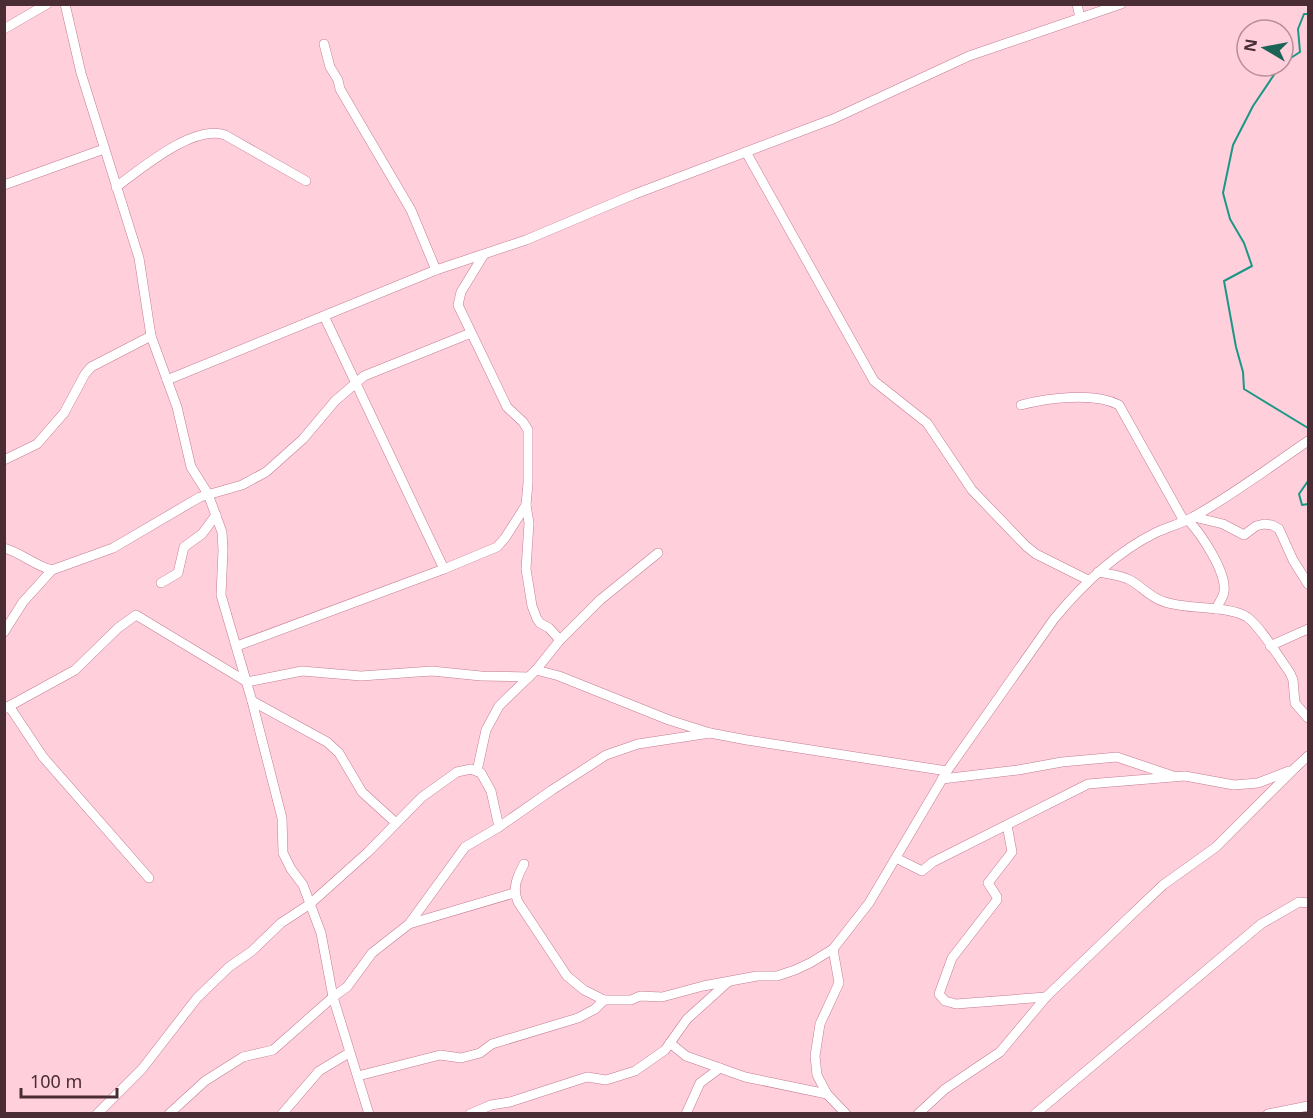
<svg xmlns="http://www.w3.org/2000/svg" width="1313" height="1118" font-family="'Noto Sans',sans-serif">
<rect width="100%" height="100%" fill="#ffcfdc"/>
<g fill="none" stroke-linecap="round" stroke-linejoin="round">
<g stroke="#1c9785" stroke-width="2">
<path d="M 1283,63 L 1300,52 L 1298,29 L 1304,14 L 1308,14"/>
<path d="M 1280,66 L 1253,106 L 1233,145 L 1223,193 L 1230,219 L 1244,243 L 1252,266 L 1224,281 L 1236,347 L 1243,372 L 1244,389 L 1308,428"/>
<path d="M 1308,481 L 1299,494 L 1302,505 L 1308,504"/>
</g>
<defs>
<g id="minor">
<path d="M 65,4 L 81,73 L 139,258 L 151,336 L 177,407 L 191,467 L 208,494 L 222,532 L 223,550 L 221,595 L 252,701 L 282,818 L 283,853 L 291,869 L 303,885 L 321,933 L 333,997 L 369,1114"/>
<path d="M 1077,4 L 1080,18"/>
<path d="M 4,29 L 47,4"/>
<path d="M 324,44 L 330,67 L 338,80 L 340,89 L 354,113 L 411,210 L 436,270"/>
<path d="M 746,152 L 874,381 L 927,423 L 972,490 L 1026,546 L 1036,554 L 1088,580"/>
<path d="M 4,185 L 104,149"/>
<path d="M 116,187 C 141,169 193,124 225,135 L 306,181"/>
<path d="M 483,256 L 461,292 L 458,305 L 507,407 L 523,422 L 528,430 L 528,483 L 526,505 L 529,523 L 526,569 L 532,606 L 537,619 L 540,623 L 549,628 L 560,640"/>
<path d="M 324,316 L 444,569"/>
<path d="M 167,380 L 436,270 L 526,240 L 635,194 L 833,119 L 969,56 L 1121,4"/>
<path d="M 1021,405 C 1047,398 1094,392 1119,405 L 1184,521"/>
<path d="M 4,460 L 37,444 L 64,413 L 85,374 L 91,367 L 151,336"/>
<path d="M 1194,517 L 1223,524 L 1244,535 L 1256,526 L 1264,524 L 1272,525 L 1279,529 L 1293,560 L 1308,584"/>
<path d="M 1188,520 C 1201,534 1227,572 1224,592 C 1223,598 1218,604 1216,609"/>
<path d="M 4,548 C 22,553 35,566 52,570"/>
<path d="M 1098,572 C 1108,574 1121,575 1130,580 C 1143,587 1150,598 1165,602 C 1188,610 1228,605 1247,617 C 1260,626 1280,659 1290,673 L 1293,680 L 1295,703 L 1308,718"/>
<path d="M 161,583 L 178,573 L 184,547 L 202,534 L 216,515"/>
<path d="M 4,632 L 23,602 L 52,570 L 113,548 L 200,497 L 242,485 L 266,472 L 303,439 L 335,401 L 364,376 L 471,333"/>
<path d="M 237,646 L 444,569 L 497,547 L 505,538 L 526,505"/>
<path d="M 1270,646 L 1308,629"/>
<path d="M 536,670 L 559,676 L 669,720 L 710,733 L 747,740 L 947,771"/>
<path d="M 252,701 L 327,742 L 339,753 L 362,792 L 396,823"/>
<path d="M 9,706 L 43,757 L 149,878"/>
<path d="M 4,709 L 75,670 L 118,628 L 136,615 L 247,682 L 302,671 L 361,676 L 432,671 L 481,676 L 529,677"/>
<path d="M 477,771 L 486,730 L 499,706 L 536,670 L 560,640 L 600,600 L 658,553"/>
<path d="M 942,779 L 1018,770 L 1062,762 L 1117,757 L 1173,776"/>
<path d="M 1007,825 L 1012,852 L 988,883 L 997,897 L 997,900 L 952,958 L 939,994 L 945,1001 L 956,1004 L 1046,997"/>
<path d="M 896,858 L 922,871 L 933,862 L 1088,784 L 1185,776 L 1234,785 L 1258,783 L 1289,771"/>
<path d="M 524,864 C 517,877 512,888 518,902 L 567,976 L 584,990 L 604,1000 L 631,1000 L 640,996 L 662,997 L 703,986 L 757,976 L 777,976 L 795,970 L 810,963 L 833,949 L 869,903 L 947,771 L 1054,619 C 1082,585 1115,553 1155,533 C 1167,527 1181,524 1193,517 C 1233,495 1271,466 1308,441"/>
<path d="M 409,924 L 514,893"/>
<path d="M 833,949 L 839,983 L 820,1024 L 815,1056 L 817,1075 L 827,1094 L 846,1114"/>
<path d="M 670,1043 L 686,1056 L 745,1077 L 827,1094"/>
<path d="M 358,1076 L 440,1055 L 461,1058 L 480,1053 L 492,1044 L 578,1018 L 595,1009 L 604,1000"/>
<path d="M 97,1114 L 142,1069 L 197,998 L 229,967 L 252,951 L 281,923 L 310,904 L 368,852 L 422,797 L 457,772 L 471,769 L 481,773 L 491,791 L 499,827"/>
<path d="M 169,1114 L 205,1081 L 243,1057 L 273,1050 L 333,997 L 347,987 L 372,953 L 409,924 L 465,847 L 499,827 L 552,790 L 606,755 L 638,744 L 710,733"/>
<path d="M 282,1114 L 319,1071 L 349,1053"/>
<path d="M 470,1114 L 491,1105 L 510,1102 L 587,1077 L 606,1080 L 635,1071 L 665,1050 L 687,1019 L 728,982"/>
<path d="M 686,1114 L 700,1083 L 720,1068"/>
<path d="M 918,1114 L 945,1089 L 1000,1052 L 1046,997 L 1124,922 L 1163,885 L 1216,847 L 1294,769 L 1308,756"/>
<path d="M 1035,1114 L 1261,924 L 1299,902 L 1308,903"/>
<path d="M 1268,1114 L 1308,1106"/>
</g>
</defs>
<use href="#minor" stroke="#c47c92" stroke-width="10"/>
<use href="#minor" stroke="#fff" stroke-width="9"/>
</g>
<rect width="1313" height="1118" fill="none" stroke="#4a2c35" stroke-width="12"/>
<g transform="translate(1265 48) rotate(280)"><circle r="28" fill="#ffcfdc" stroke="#b78e99" stroke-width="1.5"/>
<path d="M0-4.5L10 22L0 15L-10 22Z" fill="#1b6357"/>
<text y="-9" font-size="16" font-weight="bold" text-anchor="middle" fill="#4a2c35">N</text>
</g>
<path d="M21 1088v9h96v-9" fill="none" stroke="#4a2c35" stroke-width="3"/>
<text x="30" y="1088" font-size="18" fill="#4a2c35" stroke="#ffcfdc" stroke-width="4.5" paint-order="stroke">100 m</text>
</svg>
